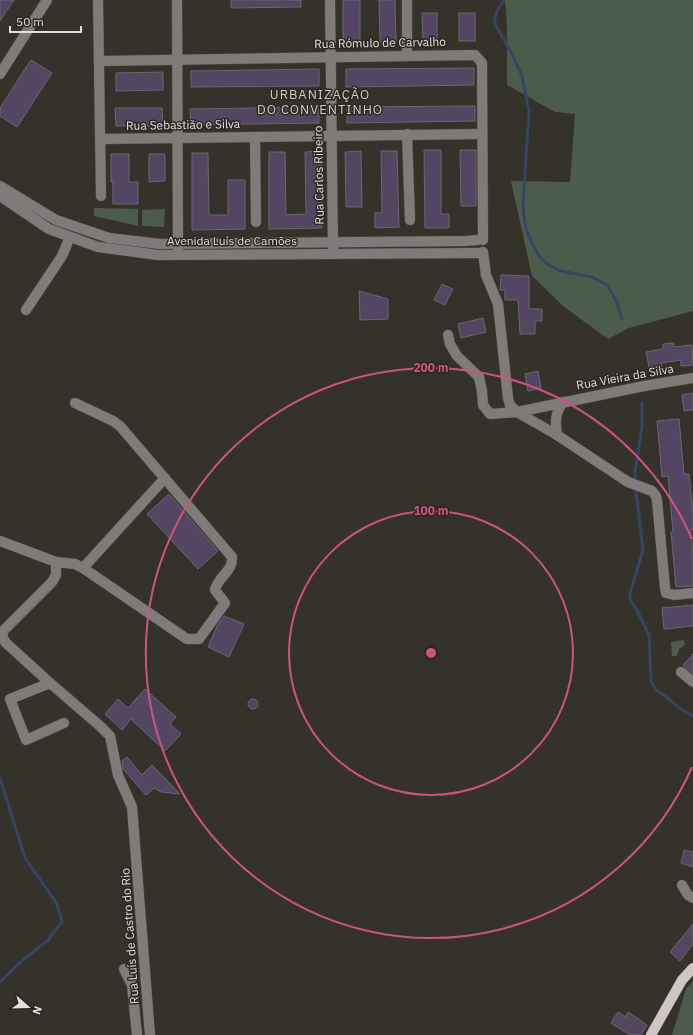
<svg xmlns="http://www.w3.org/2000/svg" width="693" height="1035" font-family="'IBM Plex Sans',sans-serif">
<rect width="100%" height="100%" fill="#35312b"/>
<g fill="#4c5c4a">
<path d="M 505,0 L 693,0 L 693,311 L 629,328 L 608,339 L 563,306 L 532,276 L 511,181 L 570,182 L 575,114 L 555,112 L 507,85 L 507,27 Z"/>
<path d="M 94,208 L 138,209 L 138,226 L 94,216 Z"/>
<path d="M 165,209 L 164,227 L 142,226 L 142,210 Z"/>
<path d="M 684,640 L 685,645 L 679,649 L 677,656 L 672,656 L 671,642 Z"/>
<path d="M 693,981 L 693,1035 L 672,1035 L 686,989 Z"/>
</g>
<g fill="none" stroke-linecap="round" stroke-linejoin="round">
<g stroke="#364562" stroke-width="3">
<path d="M 504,0 L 497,11 L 494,22 L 512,54 L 522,76 L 529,111 L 523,204 L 525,225 L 532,244 L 539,256 L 547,264 L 560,271 L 592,277 L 607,285 L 617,302 L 622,319"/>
<path d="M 642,403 L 642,426 L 635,472 L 636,494 L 638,507 L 643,550 L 630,593 L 630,600 L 637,610 L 649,635 L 651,681 L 656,690 L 668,698 L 679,708 L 693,716"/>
<path d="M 0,778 L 25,858 L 57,904 L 62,922 L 48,940 L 16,966 L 0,982"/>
</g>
</g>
<g fill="#544563" stroke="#6b686f">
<path d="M 0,0 L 14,0 L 0,21 Z"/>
<path d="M 231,0 L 301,0 L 301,7 L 231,8 Z"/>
<rect x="343" y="0" width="17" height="42"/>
<path d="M 379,0 L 395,0 L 396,42 L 380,42 Z"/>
<path d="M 422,13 L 437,13 L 437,41 L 423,41 Z"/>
<rect x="459" y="13" width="16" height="28"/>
<path d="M 31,60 L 52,73 L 17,127 L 0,116 L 0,108 Z"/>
<path d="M 474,68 L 474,85 L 346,87 L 346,69 Z"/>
<path d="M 319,69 L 319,86 L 191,87 L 191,71 Z"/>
<path d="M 163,72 L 163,90 L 116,91 L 116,73 Z"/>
<path d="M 475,106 L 475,121 L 347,123 L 347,107 Z"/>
<path d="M 319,107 L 319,123 L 191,125 L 190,109 Z"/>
<path d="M 115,108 L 162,108 L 163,126 L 116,126 Z"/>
<path d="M 424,150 L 441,150 L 441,214 L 449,214 L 449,228 L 425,228 Z"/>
<path d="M 460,150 L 476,150 L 476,206 L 461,206 Z"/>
<path d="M 322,151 L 322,228 L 269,229 L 269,152 L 285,152 L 286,215 L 306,214 L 305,152 Z"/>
<path d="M 361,151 L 362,207 L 346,207 L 345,152 Z"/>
<path d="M 381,151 L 397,151 L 399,227 L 375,228 L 375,213 L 382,213 Z"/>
<path d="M 192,153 L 208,153 L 209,215 L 228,215 L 228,180 L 245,180 L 245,229 L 192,230 Z"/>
<path d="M 111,154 L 129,154 L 129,182 L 138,182 L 138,204 L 113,204 L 113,182 L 111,182 Z"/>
<path d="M 149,154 L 165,154 L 165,181 L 149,182 Z"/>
<path d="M 501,275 L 529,276 L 529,309 L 542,309 L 542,321 L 535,321 L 535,334 L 520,334 L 518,300 L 505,300 L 505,290 L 500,290 Z"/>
<path d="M 442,284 L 453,289 L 445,305 L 434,300 Z"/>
<path d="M 359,291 L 388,299 L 388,319 L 360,320 Z"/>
<path d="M 483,318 L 486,332 L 461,338 L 458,324 Z"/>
<path d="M 674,343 L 674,347 L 692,345 L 693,365 L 681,366 L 681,360 L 661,363 L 662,370 L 650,372 L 646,352 L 663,349 L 663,344 Z"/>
<path d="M 538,371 L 541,388 L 528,391 L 525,374 Z"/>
<path d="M 693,393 L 693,410 L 684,411 L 682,395 Z"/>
<path d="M 679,419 L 684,474 L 689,474 L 693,512 L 693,529 L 691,530 L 693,555 L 693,586 L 676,587 L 671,532 L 673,532 L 668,476 L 662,477 L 657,421 Z"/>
<path d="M 169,494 L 218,551 L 198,569 L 147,514 Z"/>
<path d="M 693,605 L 693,626 L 664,629 L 662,608 Z"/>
<path d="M 224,616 L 244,624 L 229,657 L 208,647 L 218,624 Z"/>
<path d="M 693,654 L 693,674 L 683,665 Z"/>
<path d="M 145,689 L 176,717 L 170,724 L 181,734 L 165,751 L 131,719 L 122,730 L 105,714 L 118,699 L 128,708 Z"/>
<circle cx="253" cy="704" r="5"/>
<path d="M 127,757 L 142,775 L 152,765 L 180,794 L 161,792 L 154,788 L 146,795 L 123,769 L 122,761 Z"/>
<path d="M 684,850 L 693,852 L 693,867 L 681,863 Z"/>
<path d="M 693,924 L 693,944 L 680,961 L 670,952 Z"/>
<path d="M 618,1012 L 625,1017 L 628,1012 L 647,1025 L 641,1035 L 630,1035 L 611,1023 Z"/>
</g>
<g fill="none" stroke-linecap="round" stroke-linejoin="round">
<defs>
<g id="minor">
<path d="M 98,0 L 101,196"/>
<path d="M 177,0 L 178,249"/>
<path d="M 330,0 L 333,248"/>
<path d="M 407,0 L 407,56"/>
<path d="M 99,61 L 475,55 L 482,63 L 483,240"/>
<path d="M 0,74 L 47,0"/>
<path d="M 407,134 L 410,220"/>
<path d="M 255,137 L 256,222"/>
<path d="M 100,139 L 482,134"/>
<path d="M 0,186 L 56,220 L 109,238 L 160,244 L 465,241 L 478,240"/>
<path d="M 0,196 L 49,229 L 98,247 L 158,255 L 478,253"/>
<path d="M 483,252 L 486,275 L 498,304 L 508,398 L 510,405 L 517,412 L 557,435 L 628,482 L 652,491 L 656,496 L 657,500 L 665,588 L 666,593 L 674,595 L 693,593"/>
<path d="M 26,310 L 62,256 L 70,237"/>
<path d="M 448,335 L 450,344 L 457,356 L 479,377 L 482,391 L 483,405 L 490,414 L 517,412 L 644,386 L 693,378"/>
<path d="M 557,435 C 555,422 555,413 563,402"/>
<path d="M 0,541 L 56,562 L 56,575 L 52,582 L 4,630 L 2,635 L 5,642 L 50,683"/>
<path d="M 56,562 L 75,564 L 83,568 L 187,639 L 199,639 L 225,603 L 215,590 C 218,576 233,572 232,557 L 120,426 L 113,421 L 75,403"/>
<path d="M 83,568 L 165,478"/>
<path d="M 681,672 L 693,682"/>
<path d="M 64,723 L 26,740 L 10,699 L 50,683 L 100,726 L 110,736 L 118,775 L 132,807 L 150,1035"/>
<path d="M 682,885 L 688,895 L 693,898"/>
<path d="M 124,969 L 132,985 L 137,1035"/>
</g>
<path id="major" d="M 651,1035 L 682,980 L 693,968"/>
</defs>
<use href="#minor" stroke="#514d47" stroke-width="11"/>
<use href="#major" stroke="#514d47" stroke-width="11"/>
<use href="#minor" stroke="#807b7b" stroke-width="10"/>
<use href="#major" stroke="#cec5c4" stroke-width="10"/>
</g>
<g fill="none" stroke="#cc5482" stroke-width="2">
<circle cx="431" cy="653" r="142"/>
<path d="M692 767A285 285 0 1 1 692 539"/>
</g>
<g text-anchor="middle" stroke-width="3" stroke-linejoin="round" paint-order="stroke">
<g font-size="12" fill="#e3e0dd" stroke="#2b2721">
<text transform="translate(380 43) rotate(-1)" y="4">Rua Rómulo de Carvalho</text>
<text transform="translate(183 125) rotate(-1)" y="4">Rua Sebastião e Silva</text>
<text transform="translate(319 175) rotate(-91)" y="4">Rua Carlos Ribeiro</text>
<text x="232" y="245">Avenida Luís de Camões</text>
<text transform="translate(625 377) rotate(-10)" y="4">Rua Vieira da Silva</text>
<text transform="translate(130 936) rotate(-94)" y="4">Rua Luís de Castro do Rio</text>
</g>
<g font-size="13" letter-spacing="1" fill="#d2cdc5" stroke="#2b2721">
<text x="320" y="99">URBANIZAÇÃO<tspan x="320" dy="15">DO CONVENTINHO</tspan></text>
</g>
</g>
<circle cx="431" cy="653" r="6" fill="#cc5482" stroke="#2b2721" stroke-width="2"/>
<g font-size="12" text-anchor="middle" font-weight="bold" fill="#cc5482" stroke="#2b2721" stroke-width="3" stroke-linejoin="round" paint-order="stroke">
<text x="431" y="372">200 m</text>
<text x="431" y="515">100 m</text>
</g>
<g transform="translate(28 1007) rotate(110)" stroke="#2b2721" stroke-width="3" paint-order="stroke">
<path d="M0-3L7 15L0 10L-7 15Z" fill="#e3e0dd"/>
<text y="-6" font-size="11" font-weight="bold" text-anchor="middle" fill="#e3e0dd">N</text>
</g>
<path d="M10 26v6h71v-6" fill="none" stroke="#e3e0dd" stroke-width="2"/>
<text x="16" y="26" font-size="12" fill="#e3e0dd" stroke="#2b2721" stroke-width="3" paint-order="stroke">50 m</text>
</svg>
